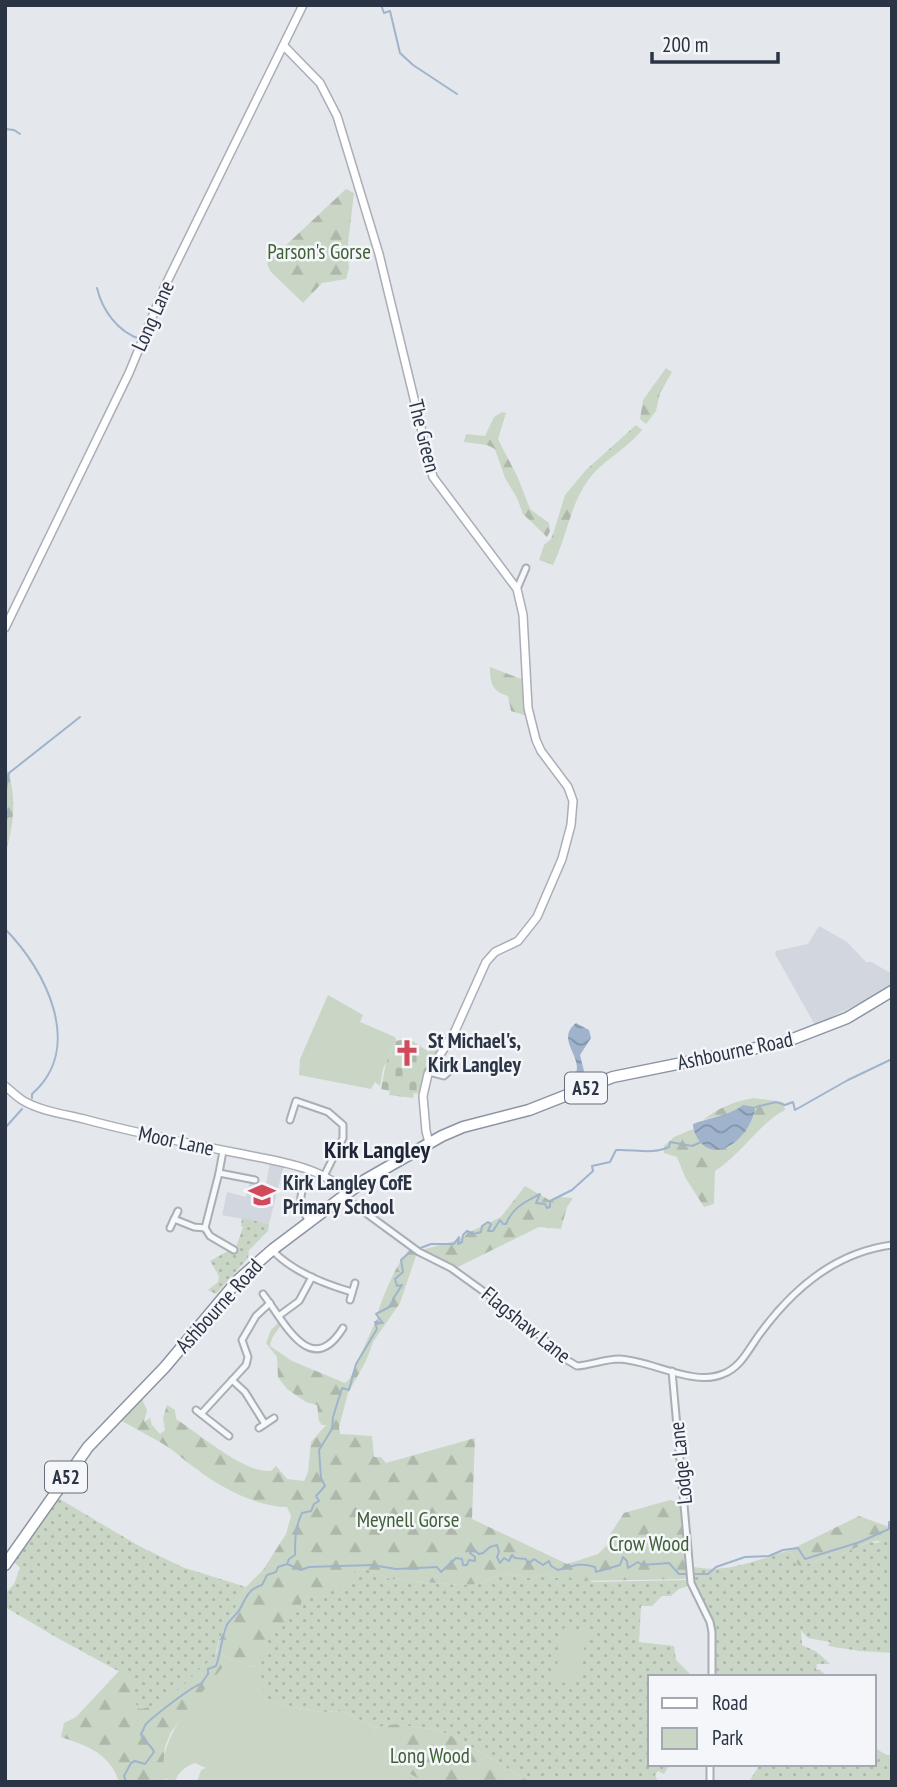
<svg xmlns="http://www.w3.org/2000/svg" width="897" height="1787" font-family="'PT Sans Narrow',sans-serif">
<defs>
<pattern id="grass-dots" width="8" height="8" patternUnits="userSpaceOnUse" patternTransform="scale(1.75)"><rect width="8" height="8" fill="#c9d6c5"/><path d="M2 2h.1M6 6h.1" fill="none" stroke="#adb8ab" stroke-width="1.8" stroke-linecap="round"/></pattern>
<pattern id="forest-firs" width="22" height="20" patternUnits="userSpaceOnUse" patternTransform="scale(1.75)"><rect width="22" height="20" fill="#c9d6c5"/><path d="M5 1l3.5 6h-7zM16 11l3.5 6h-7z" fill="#adb8ab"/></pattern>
<pattern id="cemetery-stones" width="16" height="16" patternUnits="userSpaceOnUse" patternTransform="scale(1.75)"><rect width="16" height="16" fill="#c9d6c5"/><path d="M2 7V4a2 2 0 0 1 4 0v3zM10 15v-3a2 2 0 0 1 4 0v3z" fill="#adb8ab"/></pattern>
<pattern id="water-waves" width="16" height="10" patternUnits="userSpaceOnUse" patternTransform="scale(1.75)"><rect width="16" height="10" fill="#9fb4cc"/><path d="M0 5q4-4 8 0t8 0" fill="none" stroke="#8293a7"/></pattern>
</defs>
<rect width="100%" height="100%" fill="#e4e7ec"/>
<g fill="#d2d6de">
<path d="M 819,926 L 847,942 L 866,962 L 871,962 L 889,972 L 892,977 L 892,987 L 865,1003 L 858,1004 L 815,1025 L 775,954 L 776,951 L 808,944 Z"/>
<path d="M 270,1162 L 284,1165 L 269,1224 L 222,1215 L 227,1192 L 246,1197 L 250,1181 L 266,1184 Z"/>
</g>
<g fill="url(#grass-dots)">
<path d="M 242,1218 L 269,1224 L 268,1231 L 249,1250 L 248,1258 L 216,1294 L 208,1290 L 218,1282 L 219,1276 L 210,1261 L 228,1251 L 234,1253 L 243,1227 L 241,1226 Z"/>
<path d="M 58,1498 L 139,1546 L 182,1567 L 246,1587 L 219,1639 L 215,1657 C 187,1676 177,1703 140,1709 C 130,1699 130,1693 133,1679 L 61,1640 L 5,1607 L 5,1594 L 14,1584 L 20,1568 L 13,1561 Z"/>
<path d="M 892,1534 L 892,1653 L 860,1651 L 828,1646 L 830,1642 L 808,1638 L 801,1630 L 802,1645 L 817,1652 L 830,1664 L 817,1664 L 816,1670 L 819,1669 L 828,1677 L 713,1677 L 713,1630 L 693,1584 L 694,1567 C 727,1574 759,1559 790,1550 L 798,1565 L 802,1566 L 833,1554 L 841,1554 L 869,1542 L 877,1543 Z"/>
<path d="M 356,1569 L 371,1570 L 390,1579 L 459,1585 L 480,1584 L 499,1575 L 512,1574 L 528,1578 L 544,1575 L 557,1578 L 567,1574 L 593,1582 L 689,1580 L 688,1586 L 679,1589 L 671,1596 L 662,1596 L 652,1606 L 641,1606 L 639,1642 L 674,1646 L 676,1660 L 693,1677 L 650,1677 L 650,1764 L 670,1764 L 664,1774 L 658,1771 L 655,1775 L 658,1782 L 530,1782 L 460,1740 L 438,1730 L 395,1724 L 374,1728 L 365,1722 L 341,1711 L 322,1712 L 287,1706 L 264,1699 L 260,1668 L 266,1631 L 300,1610 L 301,1599 C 316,1595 349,1583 356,1569 Z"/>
<path d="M 874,1747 L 886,1755 L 892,1755 L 892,1782 L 749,1782 L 760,1764 L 874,1764 Z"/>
</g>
<g fill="url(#forest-firs)">
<path d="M 346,189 L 354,193 L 347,252 L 349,268 L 346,279 L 322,283 L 303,303 L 270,271 L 267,263 Z"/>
<path d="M 666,368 L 672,372 L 660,393 L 656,411 L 646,424 L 640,419 L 643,400 Z"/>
<path d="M 502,412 L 506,413 L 498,439 L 518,478 L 530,509 L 549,523 L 550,531 L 547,537 L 523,514 L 517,498 L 505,478 L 495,449 L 487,445 L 464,442 L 466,434 L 485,436 L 494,417 Z"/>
<path d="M 636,425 L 642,430 C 627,449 602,461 589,479 C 570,504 567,537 553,565 L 539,560 L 544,545 L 551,539 L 554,531 L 565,495 L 586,470 Z"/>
<path d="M 490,667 L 524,680 L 527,716 L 511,711 L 508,696 C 492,691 490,684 490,667 Z"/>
<path d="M 5,765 C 18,793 14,825 5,854 Z"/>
<path d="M 754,1098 L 783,1102 L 785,1110 C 759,1123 742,1154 715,1171 L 714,1204 L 704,1207 L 685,1177 L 677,1157 L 664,1153 L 664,1146 L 674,1137 L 693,1129 L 700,1142 L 729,1147 L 746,1128 L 743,1105 L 736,1111 L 703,1120 C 718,1108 735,1101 754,1098 Z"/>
<path d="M 525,1186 L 551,1201 L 560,1197 L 573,1198 L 567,1207 L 561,1229 L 539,1227 L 456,1268 L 422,1250 L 458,1240 L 468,1233 L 501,1217 Z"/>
<path d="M 410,1249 L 417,1253 L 400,1303 L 373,1342 L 366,1361 L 348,1393 L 339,1427 L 340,1434 L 372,1436 L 374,1457 L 381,1457 L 386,1463 L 475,1438 L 472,1519 L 567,1564 L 598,1554 L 607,1545 L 611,1533 L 624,1513 L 670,1500 L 683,1504 L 687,1579 L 575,1581 L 567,1575 L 557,1578 L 544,1575 L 528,1578 L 512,1574 L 499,1575 L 480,1584 L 459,1585 L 390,1579 L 371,1570 L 356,1569 C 342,1594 326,1591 302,1599 L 300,1610 L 277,1628 L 267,1631 L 262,1661 L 253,1667 L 227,1658 L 217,1652 L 219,1640 L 246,1587 L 263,1570 L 286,1534 L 291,1516 L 287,1507 C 258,1507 221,1488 198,1470 C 187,1463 178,1454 168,1447 C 152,1437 136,1429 120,1420 L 141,1397 L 147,1410 L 144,1422 L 150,1418 L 152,1425 L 160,1434 L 165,1430 L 163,1418 L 167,1405 L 175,1410 L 176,1419 C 200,1434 243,1473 271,1471 L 276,1466 L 287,1479 L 304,1481 L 308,1472 L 311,1442 L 326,1425 L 322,1425 L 319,1421 L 317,1405 L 306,1402 L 287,1389 L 278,1377 L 277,1357 L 266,1343 L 271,1330 L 278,1323 L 281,1325 L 272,1338 L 270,1346 L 292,1361 L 345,1383 C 353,1378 352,1372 356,1365 C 363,1350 369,1335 376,1321 C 379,1317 377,1311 380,1306 C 386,1289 398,1261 410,1249 Z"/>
<path d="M 859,1516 L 892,1528 L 891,1536 L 887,1540 L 869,1542 L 841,1554 L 833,1554 L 802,1566 L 798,1565 L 790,1550 Z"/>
<path d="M 215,1657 L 226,1664 L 171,1732 L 165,1747 L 163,1778 L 170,1782 L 119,1782 C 110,1753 87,1746 61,1737 L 64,1723 L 76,1717 L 119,1671 L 134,1679 C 130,1693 130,1699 140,1709 C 176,1703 187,1676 215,1657 Z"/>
<path d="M 395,1724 L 438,1730 L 460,1740 L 530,1782 L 425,1782 L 386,1762 L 374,1728 Z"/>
</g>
<path fill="url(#cemetery-stones)" d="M 405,1039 L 411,1040 L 429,1052 L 431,1048 L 437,1051 L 424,1074 L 421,1094 L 414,1093 L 413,1098 L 389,1095 L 390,1091 L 381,1089 L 386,1063 L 396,1041 Z"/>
<g fill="#c9d6c5">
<path d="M 328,995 L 363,1015 L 360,1022 L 395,1037 L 396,1041 L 383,1069 L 380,1086 L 375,1082 L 371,1089 L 299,1075 L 300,1059 Z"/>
<path d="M 564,1628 L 589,1630 L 575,1685 L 554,1681 Z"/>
<path d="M 217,1652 L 227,1658 L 253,1667 L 262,1661 L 260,1668 L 265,1699 L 287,1706 L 322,1712 L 341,1711 L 365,1722 L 374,1728 L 386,1762 L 425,1782 L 197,1782 L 201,1770 L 206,1768 L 195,1763 C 186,1766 178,1772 175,1782 L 163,1778 C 159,1730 199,1700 225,1664 L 215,1657 Z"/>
</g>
<g fill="url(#water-waves)">
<path d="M 576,1023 L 589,1030 L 591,1038 L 580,1055 L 584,1071 L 578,1078 L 575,1079 C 575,1075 577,1071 577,1067 C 576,1051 558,1037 576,1023 Z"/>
<path d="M 743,1105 L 755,1107 C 754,1128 724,1164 702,1144 C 697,1139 693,1131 693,1124 C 708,1118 731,1115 743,1105 Z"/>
</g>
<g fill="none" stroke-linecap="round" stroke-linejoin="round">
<g stroke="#9fb4cc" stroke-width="2">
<path d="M 381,5 L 384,13 L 390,11 L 400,53 L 413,65 L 457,94"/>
<path d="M 5,129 L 14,130 L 20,134"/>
<path d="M 97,288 C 102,310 118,332 140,339"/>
<path d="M 5,795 L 9,773 L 80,717"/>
<path d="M 5,806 L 9,815 L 5,821"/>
<path d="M 5,929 C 46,970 85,1048 32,1094 L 32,1098"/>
<path d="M 756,1107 L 776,1102 L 785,1105 L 793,1102 L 795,1110 L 848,1080 L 892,1059"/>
<path d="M 5,1128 L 22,1109"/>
<path d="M 287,1564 L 301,1570 L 309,1567 L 372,1565 L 396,1569 L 437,1567 L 441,1572 L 456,1558 L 462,1559 L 463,1565 L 467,1565 L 469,1560 L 475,1561 L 475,1557 L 470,1553 L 473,1549 L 479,1554 L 483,1553 L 490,1547 L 497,1545 L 499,1552 L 497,1557 L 500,1563 L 504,1558 L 509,1561 L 512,1555 L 515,1558 L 526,1559 L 528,1564 L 534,1559 L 543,1565 L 549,1561 L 551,1566 L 558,1570 C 573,1566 579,1562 595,1567 L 596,1572 L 620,1565 L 623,1557 L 627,1561 L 628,1568 L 638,1562 L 642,1565 L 669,1563 L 679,1574 L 687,1574"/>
<path d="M 692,1574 L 708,1574 L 716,1567 L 745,1557 L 769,1556 L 783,1550 L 798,1548 L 805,1559 L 860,1542 L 889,1529 L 889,1522 L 892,1522"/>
<path d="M 126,1782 L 124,1776 L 131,1763 L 135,1761 L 145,1764 L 154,1752 C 151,1744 143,1742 141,1734 C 142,1733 145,1725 146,1724 C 154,1716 192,1686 201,1684 L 208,1674 L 208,1669 L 216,1666 C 221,1652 221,1640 226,1627 C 228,1620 236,1616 240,1609 C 246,1598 248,1589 262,1585 L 267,1575 L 276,1572 L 278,1567 L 287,1564 L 289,1559 L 295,1555 C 295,1540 295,1527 302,1513 L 311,1511 L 314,1504 L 319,1501 L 316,1496 L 325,1486 L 321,1478 L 319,1450 L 332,1429 L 333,1417 L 342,1388 L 349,1390 L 356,1364 L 377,1329 L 375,1322 L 383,1323 L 376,1314 L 393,1305 L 393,1299 L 402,1285 L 397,1286 L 395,1279 L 403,1272 L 401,1260 L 410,1252 L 431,1244 L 454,1244 L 459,1237 L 458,1244 L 462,1242 L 463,1235 L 467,1231 L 474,1234 L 481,1232 L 482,1226 L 488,1222 L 491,1224 L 488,1231 L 493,1231 L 500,1220 L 503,1224 L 506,1224 C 513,1207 525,1202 540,1194 L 536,1203 L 545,1204 L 547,1208 L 550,1207 L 550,1201 L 572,1190 L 593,1171 L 592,1166 L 610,1162 L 616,1150 C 634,1149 652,1155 669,1147 L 670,1142 L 692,1146 L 701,1142"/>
</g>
<defs>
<g id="street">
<path d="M 517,589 L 526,568"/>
<path d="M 429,1072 L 444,1076 L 453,1068"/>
<path d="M 290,1120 L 296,1101 L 328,1112 L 343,1125 L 343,1138 L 324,1176"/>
<path d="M 223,1151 L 219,1173 L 255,1180"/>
<path d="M 219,1173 L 205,1228 L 210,1236 L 234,1250"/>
<path d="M 306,1181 C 298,1198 299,1206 309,1221"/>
<path d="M 344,1197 L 419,1252 L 451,1268 L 487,1294 L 544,1339 L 562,1357 L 577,1366 C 591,1365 605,1359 619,1359 C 651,1360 693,1387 723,1374 C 742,1367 750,1346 762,1331 C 794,1288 837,1252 892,1245"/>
<path d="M 174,1219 L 194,1227 L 205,1228"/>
<path d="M 170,1228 L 178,1211"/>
<path d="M 272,1250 C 292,1271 324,1284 352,1292"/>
<path d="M 263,1294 C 283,1319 310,1381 343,1328"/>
<path d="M 350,1300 L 355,1283"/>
<path d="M 280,1315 L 299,1301 L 312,1277"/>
<path d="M 672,1371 L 691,1583 L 710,1622 L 712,1632 L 712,1677"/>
<path d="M 232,1380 L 245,1392 L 265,1424"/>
<path d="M 196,1410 L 229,1436"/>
<path d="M 201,1414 L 246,1365 L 248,1357 L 242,1340 L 256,1316 L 270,1303"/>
<path d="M 259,1428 L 274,1418"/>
<path d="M 710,1782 L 710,1764"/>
</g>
<g id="secondary">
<path d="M 284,46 L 320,83 L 337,116 L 379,254 L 433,477 L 517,589 L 523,615 L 528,708 L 536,740 L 541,751 L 568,787 L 573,801 L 571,825 L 562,859 L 537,917 L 518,941 L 495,952 L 486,962 L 455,1031 L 428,1074 L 423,1096 L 426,1131 L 429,1143"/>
<path d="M 5,628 L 129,373 L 165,286 L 303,5"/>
<path d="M 5,1086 C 11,1091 16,1096 22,1100 C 40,1111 64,1114 84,1119 C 135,1133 186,1143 237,1153 C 270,1160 325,1166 346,1194"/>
</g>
<path id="highway" d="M 5,1565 L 88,1447 L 165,1367 L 238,1280 L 272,1250 L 365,1180 L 442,1136 L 463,1127 L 529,1110 L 613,1077 L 785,1042 L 847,1018 L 892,991"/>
</defs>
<use href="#street" stroke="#a9aeb7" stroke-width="9"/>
<use href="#secondary" stroke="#a9aeb7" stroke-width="10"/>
<use href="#highway" stroke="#8b94a3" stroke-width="13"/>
<use href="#street" stroke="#f7f8fa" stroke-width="5"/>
<use href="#secondary" stroke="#fff" stroke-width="7"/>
<use href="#highway" stroke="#fff" stroke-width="10"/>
</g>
<defs>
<symbol id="church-bare" viewBox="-9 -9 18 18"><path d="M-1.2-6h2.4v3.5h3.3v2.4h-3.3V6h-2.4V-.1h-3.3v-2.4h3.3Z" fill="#d1495b" stroke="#f4f6f9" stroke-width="2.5" paint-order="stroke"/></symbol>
<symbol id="school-bare" viewBox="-9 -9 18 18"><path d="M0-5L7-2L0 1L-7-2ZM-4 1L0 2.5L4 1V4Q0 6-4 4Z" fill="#d1495b" stroke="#f4f6f9" stroke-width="2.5" paint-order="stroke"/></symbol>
</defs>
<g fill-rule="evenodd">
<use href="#church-bare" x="388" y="1034" width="38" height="38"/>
<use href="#school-bare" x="243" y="1176" width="38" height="38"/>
</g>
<g text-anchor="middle" stroke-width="5" stroke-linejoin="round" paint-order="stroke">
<g fill="#f4f6f9" stroke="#676e7b" stroke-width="2">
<rect x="565" y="1072.5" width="42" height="31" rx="5"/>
<rect x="45" y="1461.5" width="42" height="31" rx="5"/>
</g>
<g font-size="19" font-weight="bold" fill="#2b3445">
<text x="586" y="1095">A52</text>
<text x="66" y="1484">A52</text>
</g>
<g font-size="21" fill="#3f6138" stroke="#f4f6f9">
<text x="319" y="259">Parson's Gorse</text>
<text x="408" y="1527">Meynell Gorse</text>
<text x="649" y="1551">Crow Wood</text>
<text x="430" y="1763">Long Wood</text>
</g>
<g font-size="21" fill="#2b3445" stroke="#f4f6f9">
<text transform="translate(153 316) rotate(-66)" y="7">Long Lane</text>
<text transform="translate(424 436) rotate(76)" y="7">The Green</text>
<text transform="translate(735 1051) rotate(-12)" y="7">Ashbourne Road</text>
<text transform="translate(176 1141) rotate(12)" y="7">Moor Lane</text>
<text transform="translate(219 1306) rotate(-48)" y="7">Ashbourne Road</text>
<text transform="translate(526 1325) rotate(39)" y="7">Flagshaw Lane</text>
<text transform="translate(681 1463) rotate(-96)" y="7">Lodge Lane</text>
</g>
<g font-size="21" font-weight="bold" fill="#2b3445" stroke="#f4f6f9" text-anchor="start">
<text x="428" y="1048">St Michael's,<tspan x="428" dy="24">Kirk Langley</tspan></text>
<text x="283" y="1190">Kirk Langley CofE<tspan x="283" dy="24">Primary School</tspan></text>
</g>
<g font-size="24" font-weight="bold" fill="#1d2536" stroke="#f4f6f9">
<text x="377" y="1158">Kirk Langley</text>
</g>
</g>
<rect width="897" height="1787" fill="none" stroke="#2b3445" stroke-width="14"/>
<rect x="648" y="1675" width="228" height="91" fill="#f4f6f9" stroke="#a4a8b1" stroke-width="2"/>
<rect x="662" y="1698" width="35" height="10" fill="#ffffff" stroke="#a4a8b1" stroke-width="2"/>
<text x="712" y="1710" font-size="21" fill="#2b3445">Road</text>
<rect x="662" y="1728" width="35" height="21" fill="#c9d6c5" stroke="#a4a8b1" stroke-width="2"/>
<text x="712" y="1745" font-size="21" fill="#2b3445">Park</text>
<path d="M652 52v10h126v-10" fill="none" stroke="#2b3445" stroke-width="3.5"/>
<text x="662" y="52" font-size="21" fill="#2b3445" stroke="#f4f6f9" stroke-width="5" paint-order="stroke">200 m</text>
</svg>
